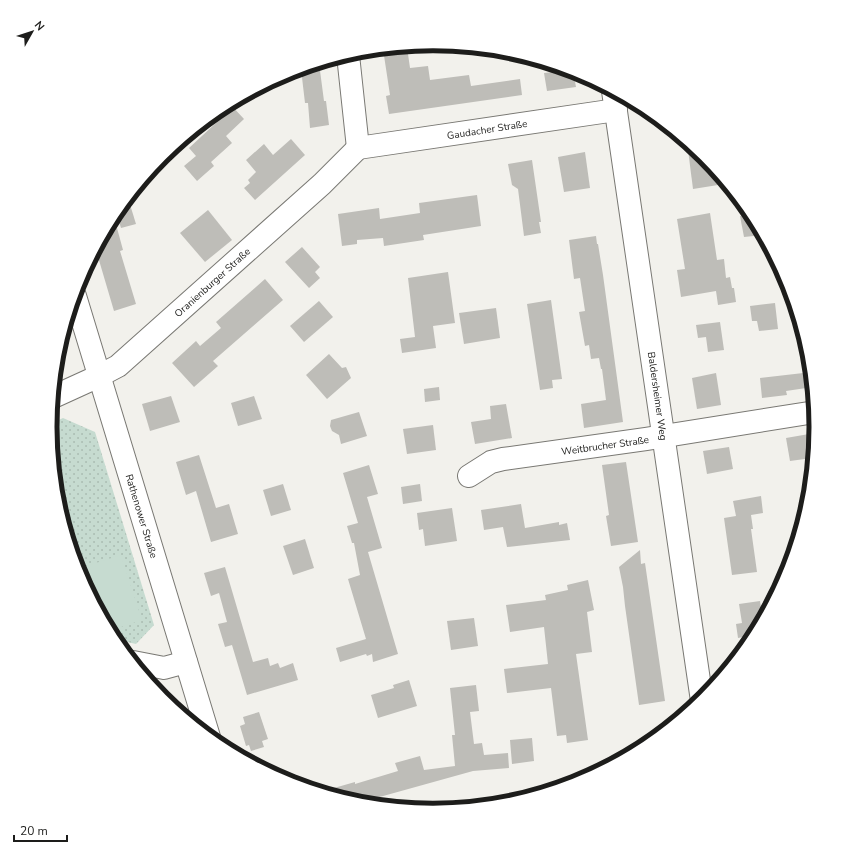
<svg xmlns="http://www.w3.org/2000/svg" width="867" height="855" font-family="'Nunito Sans',sans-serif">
<defs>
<pattern id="park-dots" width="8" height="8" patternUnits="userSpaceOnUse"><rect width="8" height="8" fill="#c6dbd0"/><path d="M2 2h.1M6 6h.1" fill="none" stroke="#aabcb2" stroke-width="1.8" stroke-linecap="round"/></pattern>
</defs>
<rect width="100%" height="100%" fill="#f2f1ec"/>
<path fill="url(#park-dots)" d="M 63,418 L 95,432 L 154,625 L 136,644 L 114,639 L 79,574 L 57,502 L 50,427 L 50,424 Z"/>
<path fill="#c6dbd0" d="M 121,555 L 142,620 L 109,631 L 93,600 L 83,567 Z"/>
<g fill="#bebdb8">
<path d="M 407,47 L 410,68 L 428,66 L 430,80 L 469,75 L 471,86 L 520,79 L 522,95 L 389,114 L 386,96 L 390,95 L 383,49 Z"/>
<path d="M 319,63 L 324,101 L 326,101 L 329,125 L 310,128 L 308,103 L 305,103 L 301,69 Z"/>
<path d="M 552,65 L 573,71 L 576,87 L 547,91 L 544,73 L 553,72 Z"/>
<path d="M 230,104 L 244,119 L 226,136 L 232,143 L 211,162 L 214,166 L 197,181 L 184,166 L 196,156 L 189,148 L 217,122 L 211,116 L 221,109 Z"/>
<path d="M 291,139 L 305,155 L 255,200 L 244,188 L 250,183 L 248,180 L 256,172 L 246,160 L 264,144 L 273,155 Z"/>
<path d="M 687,142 L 705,156 L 716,170 L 718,185 L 693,189 Z"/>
<path d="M 585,152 L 590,188 L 564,192 L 558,157 Z"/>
<path d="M 532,160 L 541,222 L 539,222 L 541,233 L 524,236 L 518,189 L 512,185 L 508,164 Z"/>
<path d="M 477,195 L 481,226 L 423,235 L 424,240 L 384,246 L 383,238 L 357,240 L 357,244 L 342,246 L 338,214 L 379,208 L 380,219 L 420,213 L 419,203 Z"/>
<path d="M 128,198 L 136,224 L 121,228 L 116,212 Z"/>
<path d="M 208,210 L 232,240 L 205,262 L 180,233 Z"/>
<path d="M 710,213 L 717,260 L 724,259 L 726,278 L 730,277 L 732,288 L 734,288 L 736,302 L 718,305 L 716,291 L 681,297 L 677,270 L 685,269 L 677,219 Z"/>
<path d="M 752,214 L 763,235 L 744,237 L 740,216 Z"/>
<path d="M 117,228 L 123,250 L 120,251 L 136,304 L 114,311 L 96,250 L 106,231 Z"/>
<path d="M 596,236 L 597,244 L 598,244 L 603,275 L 623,422 L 584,428 L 581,404 L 606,400 L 602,369 L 601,369 L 599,358 L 591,359 L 589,345 L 585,346 L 579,312 L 585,311 L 580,278 L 574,279 L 569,240 Z"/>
<path d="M 302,247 L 320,267 L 315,272 L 320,278 L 309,288 L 285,262 Z"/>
<path d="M 448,272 L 455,323 L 433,326 L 436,348 L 402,353 L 400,339 L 415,337 L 408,278 Z"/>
<path d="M 265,279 L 283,300 L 213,361 L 218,366 L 194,387 L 172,363 L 196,341 L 200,346 L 221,328 L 216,322 Z"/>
<path d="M 551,300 L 562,379 L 552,380 L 553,388 L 540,390 L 527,304 Z"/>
<path d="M 319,301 L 333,317 L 304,342 L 290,326 Z"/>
<path d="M 775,303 L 778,329 L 759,331 L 757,321 L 752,321 L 750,306 Z"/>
<path d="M 496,308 L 500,338 L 464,344 L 459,313 Z"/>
<path d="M 720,322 L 724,350 L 708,352 L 706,337 L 698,338 L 696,325 Z"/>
<path d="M 329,354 L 342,368 L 346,367 L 351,378 L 327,399 L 306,375 Z"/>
<path d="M 812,372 L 813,387 L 786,391 L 787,395 L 762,398 L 760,378 Z"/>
<path d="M 716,373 L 721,405 L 697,409 L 692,378 Z"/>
<path d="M 439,387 L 440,400 L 425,402 L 424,389 Z"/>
<path d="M 171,396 L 180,422 L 150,431 L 142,404 Z"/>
<path d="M 254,396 L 262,419 L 238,426 L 231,403 Z"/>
<path d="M 506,404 L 512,438 L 475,444 L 471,422 L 491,419 L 490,406 Z"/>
<path d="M 359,412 L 367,436 L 341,444 L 339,435 L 332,431 L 330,426 L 331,420 Z"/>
<path d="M 433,425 L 436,450 L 407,454 L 403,429 Z"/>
<path d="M 809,434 L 812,458 L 790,461 L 786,438 Z"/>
<path d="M 729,447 L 733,469 L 707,474 L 703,451 Z"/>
<path d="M 199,455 L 216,508 L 229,504 L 238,534 L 211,542 L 196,491 L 186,495 L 176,462 Z"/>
<path d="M 626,462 L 638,542 L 611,546 L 606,516 L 609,515 L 602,465 Z"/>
<path d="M 369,465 L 378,494 L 367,497 L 382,548 L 368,552 L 398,654 L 373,662 L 372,654 L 367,656 L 366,654 L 340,662 L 336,648 L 366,639 L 348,579 L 360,575 L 354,543 L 352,543 L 347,526 L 358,523 L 343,473 Z"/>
<path d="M 283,484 L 291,510 L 271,516 L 263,490 Z"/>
<path d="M 420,484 L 422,501 L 403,504 L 401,487 Z"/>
<path d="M 761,496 L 763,513 L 751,515 L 753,529 L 751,529 L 757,572 L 732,575 L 724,518 L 736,516 L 733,501 Z"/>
<path d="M 521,504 L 525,528 L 559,522 L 559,525 L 567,523 L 570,540 L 507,547 L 503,527 L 484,530 L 481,510 Z"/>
<path d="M 452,508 L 457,541 L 425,546 L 423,529 L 419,530 L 417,513 Z"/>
<path d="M 305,539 L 314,568 L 293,575 L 283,546 Z"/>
<path d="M 640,550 L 641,564 L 645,563 L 665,701 L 639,705 L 625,606 L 623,587 L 619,567 Z"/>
<path d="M 225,567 L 253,662 L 268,658 L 270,666 L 278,663 L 280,668 L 293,663 L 298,680 L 247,695 L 232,645 L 225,647 L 218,624 L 227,622 L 219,593 L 211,596 L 204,573 Z"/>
<path d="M 588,580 L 594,610 L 587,612 L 592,652 L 576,654 L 588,740 L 567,743 L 566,735 L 557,736 L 551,688 L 507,693 L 504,669 L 548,664 L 544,627 L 510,632 L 506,605 L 546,600 L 545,595 L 568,590 L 567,585 Z"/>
<path d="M 760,601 L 763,621 L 755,635 L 738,638 L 736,624 L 742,623 L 739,604 Z"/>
<path d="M 474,618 L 478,646 L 451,650 L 447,621 Z"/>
<path d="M 409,680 L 417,706 L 378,718 L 371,695 L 394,688 L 393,685 Z"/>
<path d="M 476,685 L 479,711 L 470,712 L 474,744 L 482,743 L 484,755 L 508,753 L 509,768 L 473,771 L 358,803 L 320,792 L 355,782 L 355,784 L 398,771 L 395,763 L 420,756 L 424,770 L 455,766 L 452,735 L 455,735 L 450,688 Z"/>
<path d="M 259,712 L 268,739 L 262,741 L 264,747 L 251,751 L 249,745 L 246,746 L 240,726 L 245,724 L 243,717 Z"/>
<path d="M 532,738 L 534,761 L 512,764 L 510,740 Z"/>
</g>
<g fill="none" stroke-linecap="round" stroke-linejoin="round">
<defs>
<g id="minor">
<path d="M 348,55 L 358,148"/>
<path d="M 613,91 L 702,701"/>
<path d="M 358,148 L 616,110"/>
<path d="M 75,296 L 209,737"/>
<path d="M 53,397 L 99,376 L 118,366 L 322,184 L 358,148"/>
<path d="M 469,476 L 491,462 L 503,459 L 646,439 L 815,412"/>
<path d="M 133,662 L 164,668 L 186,662"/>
</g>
</defs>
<use href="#minor" stroke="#797873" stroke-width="24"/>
<path stroke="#9e9d99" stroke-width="2.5" stroke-dasharray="3 2" stroke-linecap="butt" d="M 466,802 L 468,808"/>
<use href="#minor" stroke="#fff" stroke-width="22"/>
</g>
<g text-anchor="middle" stroke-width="4" stroke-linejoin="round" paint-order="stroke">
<g font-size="10" fill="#1d1d1b" stroke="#fff">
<text transform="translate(487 129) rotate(-9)" y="4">Gaudacher Straße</text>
<text transform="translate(212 282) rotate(-42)" y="4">Oranienburger Straße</text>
<text transform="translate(658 396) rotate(82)" y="4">Baldersheimer Weg</text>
<text transform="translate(605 445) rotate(-8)" y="4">Weitbrucher Straße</text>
<text transform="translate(142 516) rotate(73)" y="4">Rathenower Straße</text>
</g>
</g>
<path d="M0 0H867V855H0ZM57 427a376 376 0 1 1 752 0a376 376 0 1 1-752 0Z" fill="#fff" fill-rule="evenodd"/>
<path fill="none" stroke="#1d1d1b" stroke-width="5" d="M57 427a376 376 0 1 1 752 0a376 376 0 1 1-752 0Z"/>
<g transform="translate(32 32) rotate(51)" stroke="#ffffff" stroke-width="3" paint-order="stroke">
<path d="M0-3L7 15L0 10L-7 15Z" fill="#1d1d1b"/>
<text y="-6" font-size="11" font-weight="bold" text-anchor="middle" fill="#1d1d1b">N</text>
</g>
<path d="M14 835v6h53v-6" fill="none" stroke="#1d1d1b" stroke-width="2"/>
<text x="20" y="835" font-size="12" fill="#1d1d1b" stroke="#ffffff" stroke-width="3" paint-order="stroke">20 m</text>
</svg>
